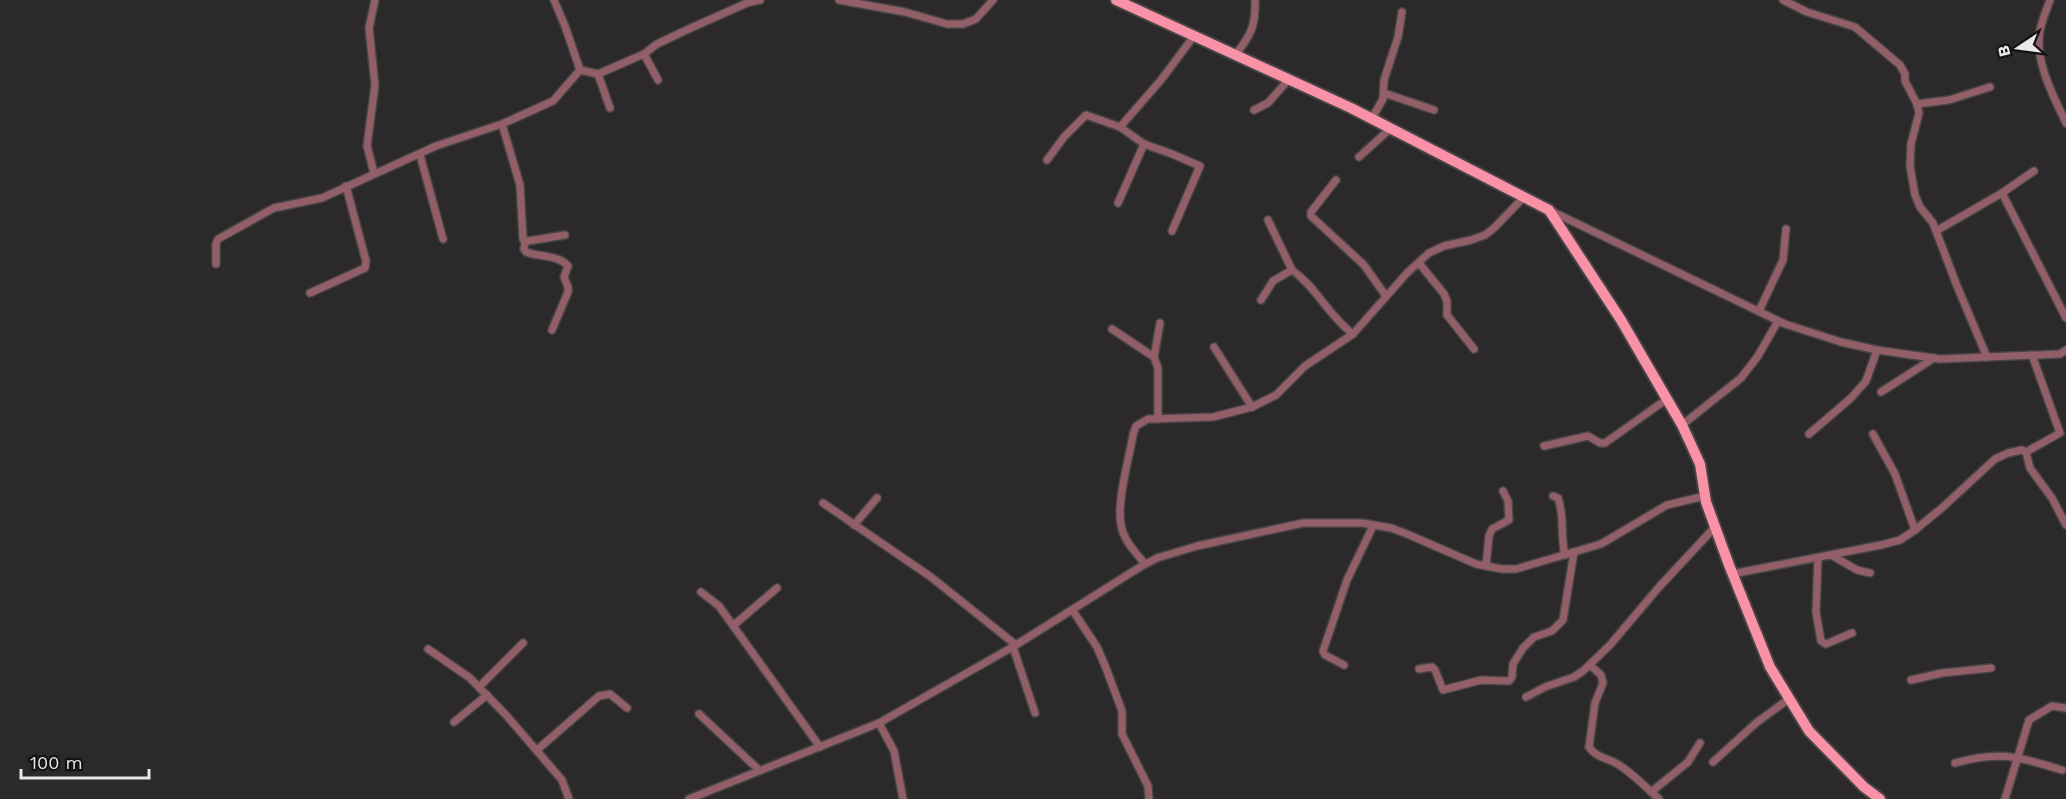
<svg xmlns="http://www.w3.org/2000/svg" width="2066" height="799" font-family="'Work Sans',sans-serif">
<rect width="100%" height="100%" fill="#2c292b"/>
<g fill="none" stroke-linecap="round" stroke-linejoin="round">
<defs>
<g id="street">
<path d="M 554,0 L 565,26 L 580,70"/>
<path d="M 839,0 L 905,12 L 947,24 L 963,24 L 976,19 L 993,0"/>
<path d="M 1783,0 L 1807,12 L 1855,27 L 1900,65 L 1905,74 L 1905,81 L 1917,104 L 1919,113 L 1911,144 L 1910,166 L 1915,195 L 1920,207 L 1933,223 L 1957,286 L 1987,357"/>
<path d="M 2050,0 C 2046,12 2040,24 2039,37 C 2037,66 2054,97 2066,123"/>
<path d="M 644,54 L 658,80"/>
<path d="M 1236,54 C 1251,35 1256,25 1255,0"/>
<path d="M 598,74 L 610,108"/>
<path d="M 1384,93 L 1434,110"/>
<path d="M 1917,104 L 1949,100 L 1990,87"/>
<path d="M 1254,110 L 1268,103 L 1289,79"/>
<path d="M 1372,118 L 1383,99 L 1384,80 L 1398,37 L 1402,12"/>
<path d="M 502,124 L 520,185 L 523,239 L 528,241 L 565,235"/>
<path d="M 1120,127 L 1144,144 L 1172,154 L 1200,166 L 1172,231"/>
<path d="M 420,155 L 443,239"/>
<path d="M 1359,157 L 1391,128"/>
<path d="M 1047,160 L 1064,137 L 1086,115 L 1120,127 L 1161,80 L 1194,36"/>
<path d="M 374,173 L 367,146 L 375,85 L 369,28 L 375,0"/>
<path d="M 1336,180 L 1311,212 L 1311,216 L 1364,265 L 1386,296"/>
<path d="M 2002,193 L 2066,318"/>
<path d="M 1118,203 L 1144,144"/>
<path d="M 1551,211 L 1785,324 L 1841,342 L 1877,350 L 1940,359 L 2060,354 L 2066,350"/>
<path d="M 1268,220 L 1292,270"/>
<path d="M 1936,231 L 2002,193 L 2034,171"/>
<path d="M 525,241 L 524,249 L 526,252 C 539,257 559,255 568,266 L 564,277 L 568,287 L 568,292 L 552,330"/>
<path d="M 1419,263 L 1444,294 L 1447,301 L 1447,315 L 1474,349"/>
<path d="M 216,264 L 216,244 L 218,239 L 274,208 L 322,198 L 436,146 L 502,124 L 553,101 L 580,70 L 598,74 L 644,54 L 657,44 L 693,27 L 747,3 L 760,0"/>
<path d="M 310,293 L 365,268 L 366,261 L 346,186"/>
<path d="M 1261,300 L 1273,281 L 1292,270 C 1316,287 1329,316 1353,334"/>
<path d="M 1759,311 L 1783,260 L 1786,229"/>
<path d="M 1112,329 L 1154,357 L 1158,368 L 1158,419"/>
<path d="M 1214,347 L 1252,407"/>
<path d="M 1154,357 L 1160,323"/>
<path d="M 1881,392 L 1934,358"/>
<path d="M 1682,425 L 1741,378 L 1758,356 L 1778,321"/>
<path d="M 1809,434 L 1851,398 L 1866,381 L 1877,350"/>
<path d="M 1873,434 L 1895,474 L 1915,530"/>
<path d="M 1544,446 L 1588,436 L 1600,443 L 1605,443 L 1667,399"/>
<path d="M 2026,452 L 2060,433 L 2032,355"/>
<path d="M 1553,496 L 1558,498 C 1565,517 1560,536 1565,555"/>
<path d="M 823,503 L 931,577 L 1016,645"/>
<path d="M 854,525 L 877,498"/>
<path d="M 1831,555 L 1857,570 L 1870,573"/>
<path d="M 1818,558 L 1816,612 L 1821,641 L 1826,644 L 1852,633"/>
<path d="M 1145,564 C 1137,554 1125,542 1122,529 C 1115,506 1129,459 1133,435 L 1136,426 L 1148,419 L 1213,417 L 1252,407 L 1276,395 L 1305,366 L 1353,334 L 1407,273 L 1429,253 L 1444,246 L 1471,240 L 1485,235 L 1494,228 L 1523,198"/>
<path d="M 1486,566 L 1489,536 L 1492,529 L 1509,520 L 1508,501 L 1503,491"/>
<path d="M 1732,574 L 1881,545 L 1900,540 L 1915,530 L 1943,507 L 1995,459 L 2008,453 L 2022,450 L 2026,452 L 2030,468 L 2052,498 L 2066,525"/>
<path d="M 701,592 L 719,606 L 820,747"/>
<path d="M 1073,611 L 1097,647 L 1106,668 L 1122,711 L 1122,734 L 1148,786 L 1149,799"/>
<path d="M 734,625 L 777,588"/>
<path d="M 1013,647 L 1035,713"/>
<path d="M 428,649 L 470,678 L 506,715 L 562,780 L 569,799"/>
<path d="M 1344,665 L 1325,655 L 1323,651 L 1347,580 L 1373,526"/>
<path d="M 1590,665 L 1601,675 L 1603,683 L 1595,703 L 1589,747 C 1597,759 1611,758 1622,767 C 1635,776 1647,788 1659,799"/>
<path d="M 1419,669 L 1432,667 L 1435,670 L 1443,690 L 1481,680 L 1509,681 L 1512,677 L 1513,664 L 1523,648 L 1534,637 L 1552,631 L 1563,620 L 1574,552"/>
<path d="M 1911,680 L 1942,673 L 1991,668"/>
<path d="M 479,687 L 523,643"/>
<path d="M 1526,697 L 1545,687 L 1574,677 L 1583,671 L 1610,645 L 1659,587 L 1715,527"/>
<path d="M 699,714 L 759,770"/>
<path d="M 454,722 L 487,695"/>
<path d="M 879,723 L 894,751 L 903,799"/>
<path d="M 537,750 L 599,696 L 610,694 L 627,708"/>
<path d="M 1713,762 L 1756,723 L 1790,698"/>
<path d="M 1955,763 C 2000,750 2019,757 2062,770"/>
<path d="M 1651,792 L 1688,762 L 1700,743"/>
<path d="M 689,799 L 879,723 L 1016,645 L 1140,567 L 1157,558 L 1197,546 L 1303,523 L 1362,523 L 1391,528 L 1407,534 L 1476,564 L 1502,569 L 1516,569 L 1601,544 L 1667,505 L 1705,496"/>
<path d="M 2005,799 L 2029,720 L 2052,706 L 2066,708"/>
</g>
<path id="primary" d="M 1116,0 L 1351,108 L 1549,210 L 1621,320 L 1682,425 L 1700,464 L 1706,502 L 1729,565 L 1770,667 L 1809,731 L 1864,787 L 1880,799"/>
</defs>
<use href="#street" stroke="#474446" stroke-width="10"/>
<use href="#primary" stroke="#474446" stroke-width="14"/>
<use href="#street" stroke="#925f69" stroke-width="7"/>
<use href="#primary" stroke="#f991a7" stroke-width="10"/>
</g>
<g transform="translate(2018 48) rotate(257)" stroke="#141213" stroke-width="4.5" paint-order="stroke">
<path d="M0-4.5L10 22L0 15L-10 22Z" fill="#eae7e9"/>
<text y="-9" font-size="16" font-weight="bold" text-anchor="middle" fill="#eae7e9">B</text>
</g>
<path d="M21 769v9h128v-9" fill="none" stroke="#eae7e9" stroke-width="3"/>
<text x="30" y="769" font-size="18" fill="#eae7e9" stroke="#141213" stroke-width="4.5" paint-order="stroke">100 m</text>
</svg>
